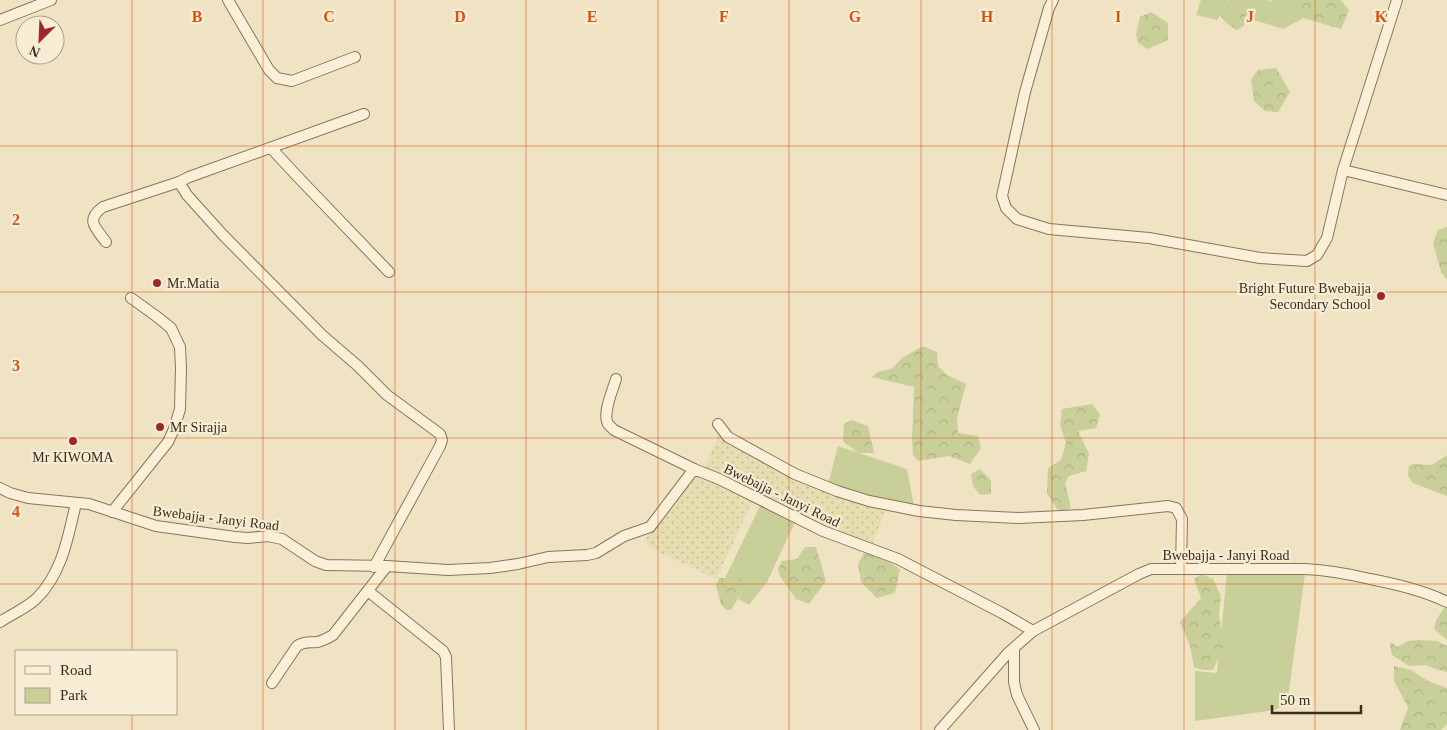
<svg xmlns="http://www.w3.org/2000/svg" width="1447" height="730" font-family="'Times New Roman',serif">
<defs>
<pattern id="farmland-dots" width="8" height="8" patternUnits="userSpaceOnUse" patternTransform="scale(1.25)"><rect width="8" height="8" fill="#e6ddb1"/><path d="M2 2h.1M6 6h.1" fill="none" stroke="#c6be98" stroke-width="1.8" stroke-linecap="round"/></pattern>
<pattern id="forest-crowns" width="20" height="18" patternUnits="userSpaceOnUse" patternTransform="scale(1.25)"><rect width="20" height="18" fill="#c8cf98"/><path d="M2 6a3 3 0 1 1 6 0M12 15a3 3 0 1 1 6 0" fill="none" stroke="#adb283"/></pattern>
</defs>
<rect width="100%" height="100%" fill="#f0e3c4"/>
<g fill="url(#farmland-dots)">
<path d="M 719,434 L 756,458 L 785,473 L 886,509 L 872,546 L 807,518 L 766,499 L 732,480 L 704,468 Z"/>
<path d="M 701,477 L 724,485 L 753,501 L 716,579 L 648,547 L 646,538 L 695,478 Z"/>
</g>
<g fill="#c8cf98">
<path d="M 1201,0 L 1267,0 L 1270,1 L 1273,0 L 1290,0 L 1292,9 L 1303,18 L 1283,29 L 1254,20 L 1240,10 L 1225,6 L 1217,20 L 1196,15 Z"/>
<path d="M 838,446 L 907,469 L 914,506 L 883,500 L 828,484 Z"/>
<path d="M 761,504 L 795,522 L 767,582 L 749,605 L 738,599 L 745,586 L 725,578 Z"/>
<path d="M 1227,573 L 1305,574 L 1288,698 L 1282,706 L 1275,710 L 1195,721 L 1195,671 L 1217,673 Z"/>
</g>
<g fill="url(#forest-crowns)">
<path d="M 1290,0 L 1341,0 L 1349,10 L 1341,29 L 1303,18 L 1292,9 Z"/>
<path d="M 1225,6 L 1240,10 L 1246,14 L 1244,26 L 1237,30 L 1226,23 L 1220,15 Z"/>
<path d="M 1151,12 L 1168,23 L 1168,40 L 1147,49 L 1138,43 L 1136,35 L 1140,17 Z"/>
<path d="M 1276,68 L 1290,92 L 1278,112 L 1265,111 L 1254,101 L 1251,80 L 1258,70 Z"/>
<path d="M 1447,227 L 1447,280 L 1441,272 L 1433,243 L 1438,230 Z"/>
<path d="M 923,346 L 937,352 L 938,366 L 947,375 L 966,384 L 957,418 L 958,433 L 978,436 L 981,448 L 970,464 L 949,456 L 918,461 L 913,455 L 912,441 L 914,387 L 872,377 L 878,372 L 893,368 L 902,358 Z"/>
<path d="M 1092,404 L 1100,414 L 1096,428 L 1078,431 L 1089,454 L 1086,471 L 1069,476 L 1065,483 L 1071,508 L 1063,511 L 1057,509 L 1047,493 L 1048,468 L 1061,460 L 1066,443 L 1060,425 L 1062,409 Z"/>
<path d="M 851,420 L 868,426 L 874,453 L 858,453 L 843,441 L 844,424 Z"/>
<path d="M 1447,455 L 1447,496 L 1413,483 L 1408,475 L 1409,465 L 1414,464 L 1432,465 Z"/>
<path d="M 980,469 L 991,480 L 991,494 L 980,495 L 973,486 L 971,474 Z"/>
<path d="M 805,547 L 816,547 L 826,581 L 809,604 L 796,599 L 780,576 L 778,569 L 782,561 L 797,559 Z"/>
<path d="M 864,553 L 884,559 L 900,569 L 895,593 L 877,598 L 861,582 L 858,564 Z"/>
<path d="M 1201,574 L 1213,579 L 1221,596 L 1219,615 L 1224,646 L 1213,670 L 1203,670 L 1194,667 L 1190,646 L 1180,622 L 1201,598 L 1194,579 Z"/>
<path d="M 719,578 L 740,578 L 745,586 L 731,610 L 726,610 L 721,604 L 716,586 Z"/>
<path d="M 1447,607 L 1447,640 L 1434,629 L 1436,620 L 1444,608 Z"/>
<path d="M 1418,640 L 1437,641 L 1447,646 L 1447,672 L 1436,669 L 1425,665 L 1409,666 L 1392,655 L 1390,646 L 1391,642 L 1397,647 L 1408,641 Z"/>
<path d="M 1394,666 L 1411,670 L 1428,681 L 1447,688 L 1447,724 L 1441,730 L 1400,730 L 1408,707 L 1394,681 Z"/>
</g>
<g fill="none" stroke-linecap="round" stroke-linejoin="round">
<defs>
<g id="street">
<path d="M 228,0 L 269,70 L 277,78 L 292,81 L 355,57"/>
<path d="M 1053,0 L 1049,8 L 1025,92 L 1002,196 L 1006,208 L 1017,219 L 1049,229 L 1149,238 L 1260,258 L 1307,261 L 1317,255 L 1327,238 L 1343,170"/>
<path d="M 1397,0 L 1343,170 L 1447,195"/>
<path d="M 0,20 L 51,0"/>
<path d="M 364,114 L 189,177 L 179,182 L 187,195 L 223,235 L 322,335 L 358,366 L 387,395 L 440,434 L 442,440 L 440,446 L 374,567"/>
<path d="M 271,148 L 296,175 L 389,272"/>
<path d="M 106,242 C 95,227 85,220 103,207 L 179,182"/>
<path d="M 616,379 C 613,390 602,413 608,424 C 610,426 612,428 614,430 L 694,469"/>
<path d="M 718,424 L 728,437 L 795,474 L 837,491 L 869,501 L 919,511 L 956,515 L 1019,518 L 1083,515 L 1168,506 L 1176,508 L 1182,519 L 1181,569"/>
<path d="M 0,488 L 10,493 L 28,498 L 89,504 L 156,526 L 235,537 L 248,538 L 268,536 L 282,539 L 315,561 L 326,565 L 387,566 L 448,570 L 490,568 L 518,564 L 548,557 L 587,555 L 596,553 L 624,536 L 650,527 L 694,469 L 719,479 L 823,531 L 898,559 L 1002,613 L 1033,631"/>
<path d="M 112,512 L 168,442 L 174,429 L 180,409 L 181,368 L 180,347 L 171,328 L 156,316 L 131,298"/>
<path d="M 368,591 L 443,651 L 446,657 L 449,730"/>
<path d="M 0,622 C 12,614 25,609 36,599 C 62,574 68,537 76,503"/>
<path d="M 1014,649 L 1014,682 L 1017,695 L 1034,730"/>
<path d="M 272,683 L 297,646 C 305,641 309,643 317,642 C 323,641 328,638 333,635 L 387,566"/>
<path d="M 940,730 L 1008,653 L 1033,631 L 1139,574 L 1151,569 L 1305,569 C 1327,570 1349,574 1370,579 C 1396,584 1423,590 1447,602"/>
</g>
</defs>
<use href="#street" stroke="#8b745a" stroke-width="12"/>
<use href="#street" stroke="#faf0d8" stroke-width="10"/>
</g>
<path fill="none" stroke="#d7540e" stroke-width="1" stroke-opacity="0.55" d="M 132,0 L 132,651M 263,0 L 263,730M 395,0 L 395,730M 526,0 L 526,730M 658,0 L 658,730M 789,0 L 789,730M 921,0 L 921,730M 1052,0 L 1052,730M 1184,0 L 1184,730M 1315,0 L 1315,730M 0,146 L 1447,146M 0,292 L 1447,292M 0,438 L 1447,438M 0,584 L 1447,584M 132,714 L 132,730"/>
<g fill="#9d2729" stroke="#f7edd4" stroke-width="2">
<circle cx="157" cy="283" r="5"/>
<circle cx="1381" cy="296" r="5"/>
<circle cx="160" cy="427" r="5"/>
<circle cx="73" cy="441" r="5"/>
</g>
<g text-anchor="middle" stroke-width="4.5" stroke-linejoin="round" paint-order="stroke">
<g font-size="14" fill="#3b2c1e" stroke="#f7edd4" text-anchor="start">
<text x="167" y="288">Mr.Matia</text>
<text x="1371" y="293" text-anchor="end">Bright Future Bwebajja<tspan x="1371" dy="16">Secondary School</tspan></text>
<text x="170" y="432">Mr Sirajja</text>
<text x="73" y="462" text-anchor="middle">Mr KIWOMA</text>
</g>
<g font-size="14" fill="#3b2c1e" stroke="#f7edd4">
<text transform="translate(782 495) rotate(26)" y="5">Bwebajja - Janyi Road</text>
<text transform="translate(216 518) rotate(7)" y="5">Bwebajja - Janyi Road</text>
<text x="1226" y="560">Bwebajja - Janyi Road</text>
</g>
</g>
<g font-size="16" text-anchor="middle" font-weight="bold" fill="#d7540e" stroke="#f7edd4" stroke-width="4.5" stroke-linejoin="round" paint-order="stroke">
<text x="197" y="22">B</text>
<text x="329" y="22">C</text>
<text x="460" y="22">D</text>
<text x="592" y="22">E</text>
<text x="724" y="22">F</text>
<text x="855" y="22">G</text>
<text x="987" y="22">H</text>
<text x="1118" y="22">I</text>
<text x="1250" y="22">J</text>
<text x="1381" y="22">K</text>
<text x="16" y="225">2</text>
<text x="16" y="371">3</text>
<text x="16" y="517">4</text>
</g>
<rect x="15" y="650" width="162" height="65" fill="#f7edd4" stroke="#aca08b"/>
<rect x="25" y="666" width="25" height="8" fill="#faf0d8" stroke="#aca08b"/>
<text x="60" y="675" font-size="15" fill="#3b2c1e">Road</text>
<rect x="25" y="688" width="25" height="15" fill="#c8cf98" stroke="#aca08b"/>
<text x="60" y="700" font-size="15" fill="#3b2c1e">Park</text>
<g transform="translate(40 40) rotate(204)"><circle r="24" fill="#f7edd4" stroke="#aca08b"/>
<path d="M0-4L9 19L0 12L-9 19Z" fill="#9d2729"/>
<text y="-8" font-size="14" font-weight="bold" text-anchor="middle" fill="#3b2c1e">N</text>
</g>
<path d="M1272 705v8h89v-8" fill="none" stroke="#3b2c1e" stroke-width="2.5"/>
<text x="1280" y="705" font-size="15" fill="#3b2c1e" stroke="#f7edd4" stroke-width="4" paint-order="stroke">50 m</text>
</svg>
